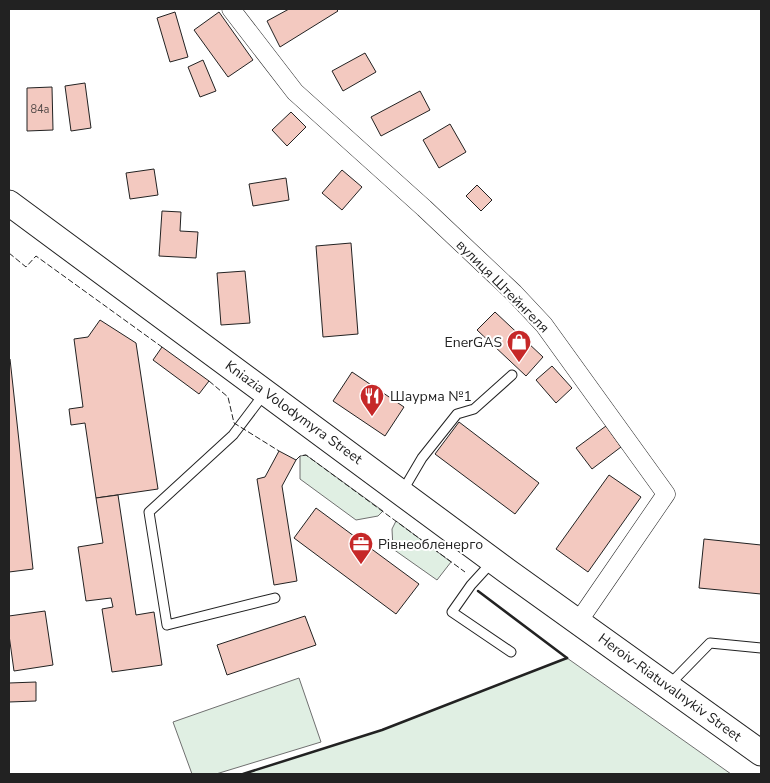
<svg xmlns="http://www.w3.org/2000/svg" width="770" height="783" font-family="'Nunito Sans',sans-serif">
<rect width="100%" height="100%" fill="#fff"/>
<g fill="#e0efe3" stroke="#6f6f6f">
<path d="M 306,455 L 383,511 L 378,516 L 356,520 L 300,479 L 300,456 Z"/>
<path d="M 396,521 L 451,562 L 437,580 L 393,549 L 392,529 Z"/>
<path d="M 567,658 L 731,774 L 243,774 L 382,730 Z"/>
<path d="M 299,678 L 321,742 L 216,774 L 192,774 L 173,722 Z"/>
</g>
<g fill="#f3c9c0" stroke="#222">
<path d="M 289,9 L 336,9 L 338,11 L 280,47 L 267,21 Z"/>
<path d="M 175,12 L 188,57 L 170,62 L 157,18 Z"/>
<path d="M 219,12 L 253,60 L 228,77 L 194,30 Z"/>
<path d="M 365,53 L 376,72 L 343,91 L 332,71 Z"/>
<path d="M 203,60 L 216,91 L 200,97 L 188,67 Z"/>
<path d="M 85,83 L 91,128 L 71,131 L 65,86 Z"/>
<path d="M 52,87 L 53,130 L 27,131 L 27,88 Z"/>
<path d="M 420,91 L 430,110 L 381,136 L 371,117 Z"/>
<path d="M 291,112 L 306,127 L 287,146 L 272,130 Z"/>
<path d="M 450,124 L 466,152 L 439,168 L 423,140 Z"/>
<path d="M 154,169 L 158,195 L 130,199 L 126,173 Z"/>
<path d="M 342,170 L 362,187 L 342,210 L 322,193 Z"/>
<path d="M 286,178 L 289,200 L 253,206 L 249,184 Z"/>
<path d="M 477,185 L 492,200 L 481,211 L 466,196 Z"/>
<path d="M 162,211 L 181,212 L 180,231 L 198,232 L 196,258 L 159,256 Z"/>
<path d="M 351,243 L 358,334 L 323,337 L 316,246 Z"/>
<path d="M 245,271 L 250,323 L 221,325 L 217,273 Z"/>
<path d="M 495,312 L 543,357 L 526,376 L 477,330 Z"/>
<path d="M 100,320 L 136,343 L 158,489 L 96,498 L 85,423 L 71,425 L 69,409 L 83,407 L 74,339 L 88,337 Z"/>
<path d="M 162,347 L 209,381 L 199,394 L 153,360 Z"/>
<path d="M 9,359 L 10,359 L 33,569 L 9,572 Z"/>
<path d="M 552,366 L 572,388 L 556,403 L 536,380 Z"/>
<path d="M 352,372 L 404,407 L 385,436 L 333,401 Z"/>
<path d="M 459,422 L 539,483 L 515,514 L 435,454 Z"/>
<path d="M 606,426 L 621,447 L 592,469 L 576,448 Z"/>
<path d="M 279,451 L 296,460 L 282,486 L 297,581 L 274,585 L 257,479 L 265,477 Z"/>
<path d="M 609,475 L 641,497 L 588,572 L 556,549 Z"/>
<path d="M 118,495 L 136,615 L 154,612 L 162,665 L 112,672 L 102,609 L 113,607 L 111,598 L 86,601 L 78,547 L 103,543 L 96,498 Z"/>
<path d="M 316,508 L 419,584 L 396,614 L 294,538 Z"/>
<path d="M 704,539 L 761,545 L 761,594 L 699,588 Z"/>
<path d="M 45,611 L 53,665 L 14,671 L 9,635 L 9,616 Z"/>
<path d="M 305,616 L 316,645 L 227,675 L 217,645 Z"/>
<path d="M 36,682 L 36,701 L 9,702 L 9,683 Z"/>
</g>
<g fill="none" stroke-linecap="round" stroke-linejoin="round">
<defs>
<g id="lane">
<path d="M 264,394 L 233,435 L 149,512 L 167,625 L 275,598"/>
<path d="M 402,492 L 422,458 L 457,414 L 474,409 L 512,375"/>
<path d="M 492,562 L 471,585 L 452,612 L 511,652"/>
<path d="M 668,686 L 710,643 L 761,648"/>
</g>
<path id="street" d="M 231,9 L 295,92 L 424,208 L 514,293 L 544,325 L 666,494 L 578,622"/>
<path id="secondary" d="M 9,203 L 507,571 L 761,753"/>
</defs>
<use href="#lane" stroke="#222" stroke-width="11"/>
<use href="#street" stroke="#222" stroke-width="19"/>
<use href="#secondary" stroke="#222" stroke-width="27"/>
<use href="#lane" stroke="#fff" stroke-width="9"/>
<use href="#street" stroke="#fff" stroke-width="18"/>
<use href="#secondary" stroke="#fff" stroke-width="25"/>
<g stroke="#222" stroke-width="1" stroke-dasharray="6 2.5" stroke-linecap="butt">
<path d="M 9,253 L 26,267 L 36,256 L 162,347"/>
<path d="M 209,381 L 228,397 L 234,423 L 279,451"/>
<path d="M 296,460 L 300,456 L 306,455 L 465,572"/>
</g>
<g stroke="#222" stroke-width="2.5">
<path d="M 478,591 L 567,658"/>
<path d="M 243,774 L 382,730 L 567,658"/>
</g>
</g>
<defs>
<symbol id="shop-pin" viewBox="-11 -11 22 30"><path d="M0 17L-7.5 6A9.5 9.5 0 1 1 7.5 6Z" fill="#c62828" stroke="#fff"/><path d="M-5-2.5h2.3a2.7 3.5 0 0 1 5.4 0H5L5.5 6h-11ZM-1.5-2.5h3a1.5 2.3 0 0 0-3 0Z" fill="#fff"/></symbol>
<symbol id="restaurant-pin" viewBox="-11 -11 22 30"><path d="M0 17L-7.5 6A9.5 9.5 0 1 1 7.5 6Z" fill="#c62828" stroke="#fff"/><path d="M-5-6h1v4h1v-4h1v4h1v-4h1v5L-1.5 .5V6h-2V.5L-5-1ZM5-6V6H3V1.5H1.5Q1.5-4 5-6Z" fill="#fff"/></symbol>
<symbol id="office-pin" viewBox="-11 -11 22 30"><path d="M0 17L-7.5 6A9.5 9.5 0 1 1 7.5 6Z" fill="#c62828" stroke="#fff"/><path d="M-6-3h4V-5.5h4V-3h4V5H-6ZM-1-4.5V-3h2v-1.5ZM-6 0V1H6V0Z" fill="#fff"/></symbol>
</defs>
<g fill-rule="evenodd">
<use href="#shop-pin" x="505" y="328" width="28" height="38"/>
<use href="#restaurant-pin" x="358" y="382" width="28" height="38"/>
<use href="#office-pin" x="347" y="530" width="28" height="38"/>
</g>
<g text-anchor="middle" stroke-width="4" stroke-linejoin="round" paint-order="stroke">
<g font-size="11" fill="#564c4a">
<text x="40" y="113">84а</text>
</g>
<g font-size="14" fill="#222" stroke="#fff">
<text transform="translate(503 286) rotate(45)" y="5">вулиця Штейнгеля</text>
<text transform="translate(294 412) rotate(36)" y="5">Kniazia Volodymyra Street</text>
<text transform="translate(670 687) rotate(36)" y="5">Heroiv-Riatuvalnykiv Street</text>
</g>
<g font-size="14" fill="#222" stroke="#fff" text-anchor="start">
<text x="502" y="347" text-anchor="end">EnerGAS</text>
<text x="390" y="401">Шаурма №1</text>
<text x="378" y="549">Рівнеобленерго</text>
</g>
</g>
<rect width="770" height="783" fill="none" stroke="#222222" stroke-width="20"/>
</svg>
